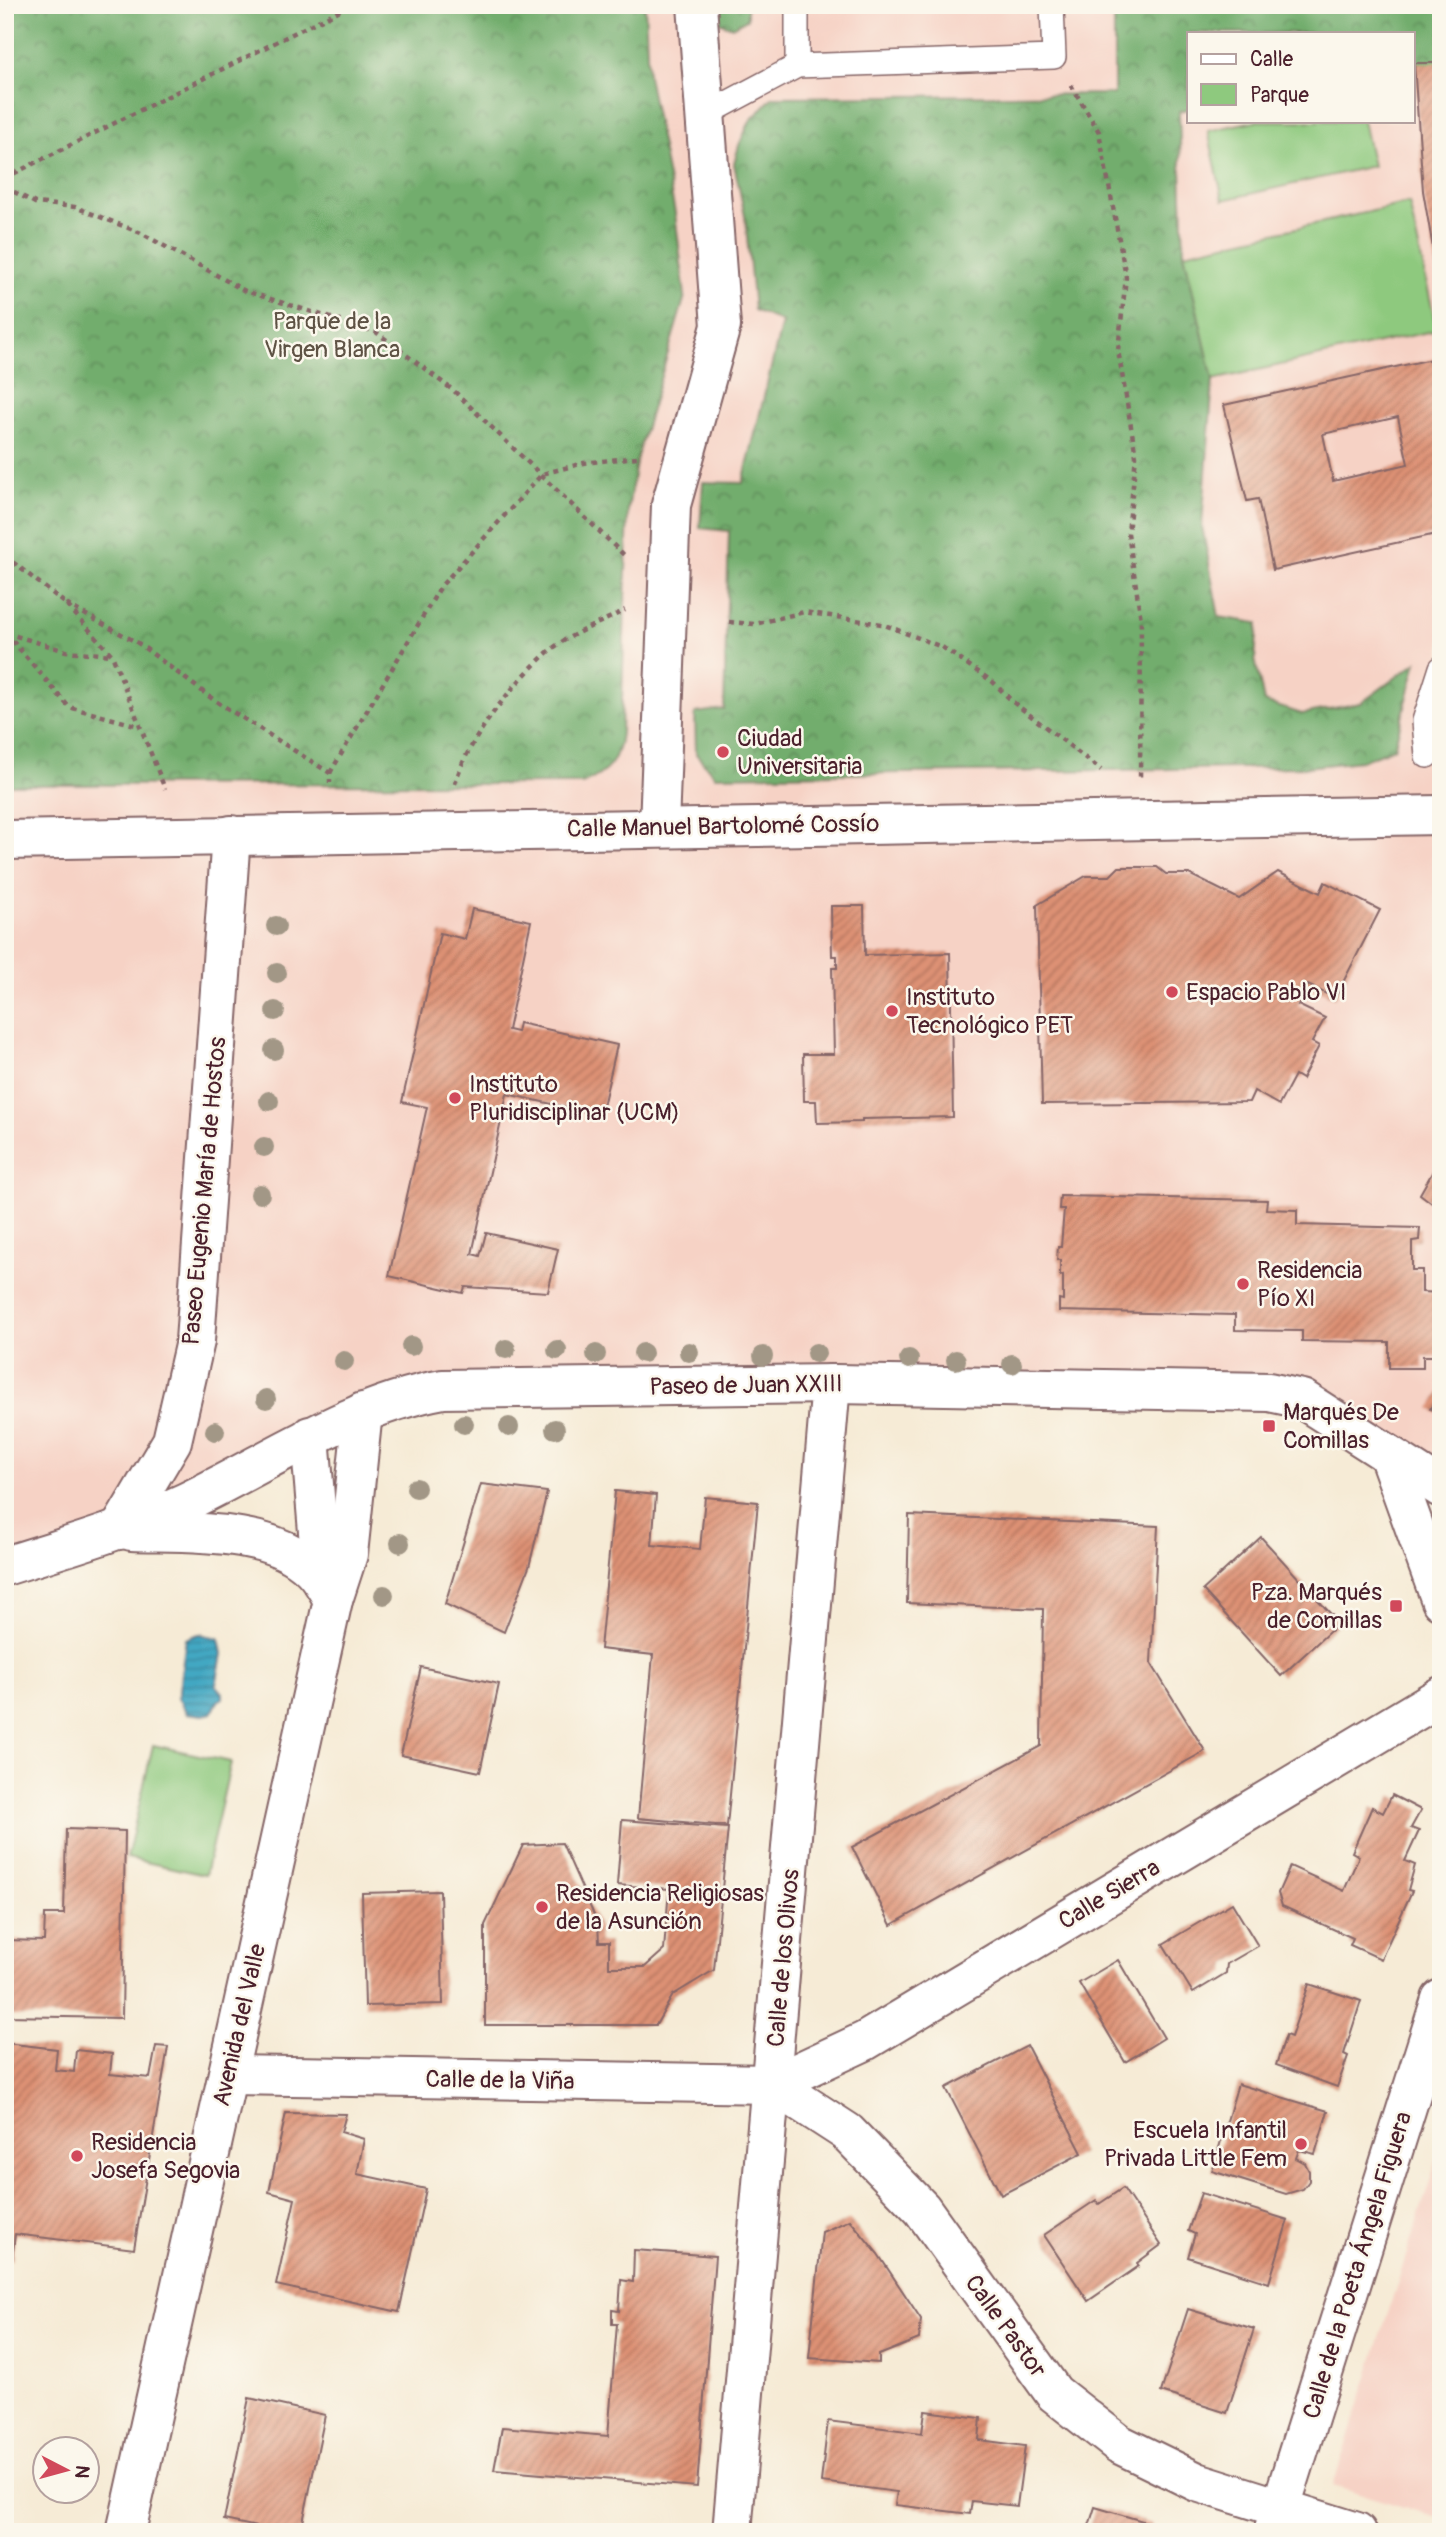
<svg xmlns="http://www.w3.org/2000/svg" width="1446" height="2537" font-family="Pangolin,sans-serif">
<defs>
<pattern id="forest-crowns" width="20" height="18" patternUnits="userSpaceOnUse" patternTransform="scale(1.75)"><rect width="20" height="18" fill="#72ad6d"/><path d="M2 6a3 3 0 1 1 6 0M12 15a3 3 0 1 1 6 0" fill="none" stroke="#608c5a"/></pattern>
<pattern id="water-rules" width="6" height="5" patternUnits="userSpaceOnUse" patternTransform="scale(1.75)"><rect width="6" height="5" fill="#43a8c3"/><path d="M0 2.5h6" fill="none" stroke="#3a889f"/></pattern>
<pattern id="building-hatch" width="6" height="6" patternUnits="userSpaceOnUse" patternTransform="scale(1.75)"><rect width="6" height="6" fill="#dd9174"/><path d="M-1 1l2-2M0 6l6-6M5 7l2-2" fill="none" stroke="#b5765f"/></pattern>
</defs>
<rect width="100%" height="100%" fill="#fbf7ec"/>
<filter id="ink" filterUnits="userSpaceOnUse"><feTurbulence type="fractalNoise" baseFrequency=".0143" numOctaves="2"/><feDisplacementMap in="SourceGraphic" scale="14" xChannelSelector="R" yChannelSelector="G"/><feConvolveMatrix kernelMatrix="1 2 1 2 8 2 1 2 1" color-interpolation-filters="sRGB"/></filter>
<filter id="wash" filterUnits="userSpaceOnUse"><feTurbulence type="fractalNoise" baseFrequency=".00686" numOctaves="4" result="noise"/><feDisplacementMap in="SourceGraphic" scale="28" xChannelSelector="R" yChannelSelector="G"/><feGaussianBlur stdDeviation="1.57" result="paint"/><feColorMatrix in="noise" values="0 0 0 0 0 0 0 0 0 0 0 0 0 0 0 0 0 1.4 0 .05"/><feComposite in="paint" operator="in"/></filter>
<g filter="url(#wash)">
<rect width="100%" height="100%" fill="#f6ebd6"/>
<g fill="#f6d2c5" fill-rule="evenodd">
<path d="M 5,5 L 1441,5 L 1441,1488 L 1302,1399 L 443,1389 L 5,1566 ZM 1189,33 L 1413,33 L 1413,121 L 1189,121 Z"/>
<path d="M 1441,2146 L 1441,2518 L 1333,2486 Z"/>
</g>
<g fill="#8ec97e" stroke="#6c7454" stroke-width="2">
<path d="M 1254,121 L 1363,121 L 1373,166 L 1223,200 L 1208,131 Z"/>
<path d="M 1409,203 L 1437,330 L 1213,380 L 1184,253 Z"/>
<path d="M 153,1745 L 231,1762 L 205,1875 L 127,1858 Z"/>
</g>
<g fill="url(#forest-crowns)" stroke="#5e664c" stroke-width="2">
<path d="M 5,5 L 645,5 L 648,76 L 675,213 L 685,296 L 637,457 L 628,509 L 621,733 C 618,762 608,773 582,784 L 5,785 Z"/>
<path d="M 716,5 L 747,5 L 747,19 L 732,27 L 716,21 Z"/>
<path d="M 1114,5 L 1441,5 L 1441,65 L 1413,63 L 1413,33 L 1189,33 L 1189,109 L 1179,111 L 1184,253 L 1213,380 L 1202,526 L 1219,617 L 1258,623 L 1255,659 L 1264,702 L 1302,714 L 1361,703 L 1417,662 L 1394,748 L 1361,761 L 1306,767 L 715,776 L 696,754 L 695,713 L 724,709 L 729,531 L 700,528 L 703,482 L 743,483 L 782,322 L 754,310 L 745,216 L 734,164 L 739,145 L 750,121 L 773,97 L 1114,94 Z"/>
</g>
<path fill="url(#water-rules)" stroke="#466477" stroke-width="2" d="M 199,1634 L 219,1638 L 222,1654 L 216,1685 L 223,1693 L 223,1698 L 218,1701 L 212,1713 L 203,1715 L 187,1713 L 178,1698 L 186,1639 Z"/>
<g id="blocks">
<g fill="url(#building-hatch)" fill-rule="evenodd">
<path d="M 1414,63 L 1441,63 L 1441,294 L 1423,191 Z"/>
<path d="M 1441,357 L 1441,533 L 1273,570 L 1258,499 L 1247,501 L 1224,405 ZM 1398,417 L 1408,464 L 1333,481 L 1323,434 Z"/>
<path d="M 1119,867 L 1157,867 L 1166,874 L 1189,874 L 1239,899 L 1278,872 L 1320,893 L 1325,882 L 1380,910 L 1335,998 L 1308,985 L 1298,1005 L 1325,1018 L 1312,1042 L 1319,1046 L 1302,1079 L 1295,1075 L 1279,1105 L 1254,1091 L 1249,1102 L 1042,1104 L 1037,905 L 1086,876 L 1110,876 Z"/>
<path d="M 831,906 L 864,906 L 865,955 L 950,953 L 953,1117 L 862,1119 L 862,1122 L 817,1123 L 816,1101 L 804,1101 L 803,1054 L 834,1054 L 832,968 L 837,968 L 837,956 L 832,956 Z"/>
<path d="M 472,909 L 531,921 L 508,1030 L 517,1032 L 519,1023 L 617,1045 L 601,1115 L 507,1094 L 472,1254 L 480,1256 L 486,1233 L 558,1249 L 548,1292 L 465,1287 L 463,1293 L 389,1276 L 427,1107 L 402,1102 L 440,933 L 465,939 Z"/>
<path d="M 1441,1157 L 1441,1210 L 1420,1194 Z"/>
<path d="M 1060,1196 L 1267,1200 L 1266,1209 L 1297,1210 L 1297,1225 L 1420,1228 L 1419,1240 L 1412,1241 L 1412,1270 L 1422,1270 L 1422,1292 L 1441,1293 L 1439,1356 L 1423,1356 L 1423,1368 L 1389,1368 L 1389,1342 L 1302,1341 L 1302,1331 L 1235,1330 L 1235,1315 L 1059,1311 L 1059,1299 L 1063,1300 L 1063,1275 L 1060,1276 L 1060,1260 L 1057,1260 L 1058,1247 L 1061,1247 L 1064,1209 L 1059,1209 Z"/>
<path d="M 1441,1391 L 1441,1415 L 1430,1409 Z"/>
<path d="M 481,1484 L 547,1492 L 529,1567 L 504,1632 L 445,1604 Z"/>
<path d="M 615,1491 L 656,1495 L 652,1545 L 700,1549 L 705,1497 L 758,1502 L 727,1826 L 638,1818 L 653,1655 L 600,1649 Z"/>
<path d="M 909,1515 L 1158,1526 L 1151,1663 L 1205,1751 L 891,1925 L 852,1847 L 1041,1746 L 1043,1609 L 907,1603 Z"/>
<path d="M 1261,1537 L 1339,1623 L 1281,1676 L 1203,1590 Z"/>
<path d="M 421,1667 L 499,1684 L 480,1772 L 401,1755 Z"/>
<path d="M 1392,1795 L 1421,1810 L 1411,1828 L 1419,1831 L 1405,1861 L 1415,1865 L 1408,1890 L 1412,1891 L 1381,1959 L 1350,1945 L 1353,1938 L 1282,1906 L 1278,1893 L 1290,1866 L 1344,1891 L 1359,1856 L 1352,1852 L 1372,1807 L 1383,1813 Z"/>
<path d="M 622,1820 L 728,1828 L 714,1970 L 673,1995 L 656,2025 L 485,2025 L 485,1925 L 523,1845 L 562,1843 L 598,1924 L 599,1942 L 609,1942 L 609,1967 L 645,1967 L 664,1950 L 669,1889 L 617,1885 Z"/>
<path d="M 66,1829 L 125,1831 L 122,2018 L 5,2016 L 5,1940 L 44,1941 L 45,1914 L 64,1914 Z"/>
<path d="M 440,1891 L 443,2004 L 365,2006 L 362,1893 Z"/>
<path d="M 1232,1903 L 1258,1946 L 1227,1964 L 1226,1973 L 1193,1993 L 1163,1944 Z"/>
<path d="M 1118,1960 L 1164,2038 L 1125,2062 L 1079,1983 Z"/>
<path d="M 1309,1984 L 1361,2001 L 1344,2054 L 1348,2056 L 1337,2087 L 1276,2065 L 1286,2035 L 1291,2037 Z"/>
<path d="M 5,2043 L 57,2049 L 55,2070 L 74,2072 L 76,2050 L 112,2054 L 110,2074 L 150,2078 L 156,2046 L 168,2047 L 134,2249 L 15,2234 L 12,2260 L 5,2259 Z"/>
<path d="M 1027,2046 L 1082,2153 L 1001,2195 L 946,2088 Z"/>
<path d="M 1238,2084 L 1328,2111 L 1315,2154 L 1299,2150 L 1296,2158 L 1305,2163 L 1309,2171 L 1309,2181 L 1303,2189 L 1286,2194 L 1212,2171 Z"/>
<path d="M 286,2113 L 346,2114 L 341,2132 L 364,2139 L 357,2174 L 426,2189 L 399,2312 L 276,2285 L 295,2199 L 269,2192 Z"/>
<path d="M 1123,2188 L 1161,2245 L 1137,2263 L 1139,2266 L 1088,2301 L 1044,2235 L 1096,2200 L 1099,2204 Z"/>
<path d="M 1201,2193 L 1288,2220 L 1269,2283 L 1188,2257 L 1195,2234 L 1188,2231 Z"/>
<path d="M 850,2220 L 878,2254 L 921,2319 L 919,2339 L 879,2355 L 879,2363 L 809,2358 L 822,2232 Z"/>
<path d="M 634,2250 L 715,2256 L 697,2487 L 494,2470 L 502,2427 L 608,2436 L 617,2324 L 612,2324 L 612,2310 L 619,2311 L 621,2280 L 633,2282 Z"/>
<path d="M 1188,2309 L 1254,2329 L 1227,2413 L 1161,2392 Z"/>
<path d="M 249,2398 L 325,2415 L 301,2532 L 280,2532 L 224,2520 Z"/>
<path d="M 925,2411 L 981,2418 L 979,2440 L 1025,2446 L 1017,2506 L 972,2501 L 970,2514 L 895,2505 L 897,2492 L 821,2482 L 828,2421 L 922,2433 Z"/>
<path d="M 1095,2507 L 1153,2524 L 1151,2532 L 1087,2532 Z"/>
</g>
</g>
</g>
<g filter="url(#ink)">
<use href="#blocks" fill-opacity="0" stroke="#866667" stroke-width="2"/>
<g fill="none" stroke-linecap="round" stroke-linejoin="round">
<defs>
<g id="service">
<path d="M 797,5 L 797,66"/>
<path d="M 703,116 L 797,66 L 1054,57 L 1052,5"/>
<path d="M 1427,756 L 1424,721 L 1441,668"/>
</g>
<g id="minor">
<path d="M 659,827 L 671,505 L 721,326 L 697,5"/>
<path d="M 5,840 L 1441,815"/>
<path d="M 310,1436 L 322,1580"/>
<path d="M 1388,1454 L 1441,1601"/>
<path d="M 119,1530 L 172,1441 L 195,1341 L 231,835"/>
<path d="M 131,1531 C 186,1533 270,1527 312,1569 C 321,1578 327,1589 333,1600"/>
<path d="M 5,1566 C 66,1547 128,1529 186,1502 C 270,1462 349,1406 443,1389 L 836,1384 L 1269,1392 L 1302,1399 L 1441,1488"/>
<path d="M 228,2075 L 773,2084 L 865,2041 L 1441,1696"/>
<path d="M 773,2084 L 847,2132 L 922,2209 L 1054,2393 L 1119,2444 L 1197,2482 L 1357,2532"/>
<path d="M 126,2532 L 333,1600 L 348,1554 L 363,1412"/>
<path d="M 732,2532 L 831,1384"/>
<path d="M 1273,2532 L 1441,1999"/>
</g>
</defs>
<use href="#service" stroke="#866667" stroke-width="26"/>
<use href="#minor" stroke="#866667" stroke-width="42"/>
<g stroke="#866667" stroke-width="4.5" stroke-dasharray="5 5" stroke-linecap="butt">
<path d="M 1071,85 L 1099,132 L 1126,277 L 1118,350 L 1136,456 L 1128,533 L 1141,620 L 1140,781"/>
<path d="M 5,178 L 350,5"/>
<path d="M 5,187 L 35,203 L 75,207 L 141,233 L 245,291 L 376,332 L 454,391 L 627,558"/>
<path d="M 5,556 L 66,604 L 112,655 L 165,789"/>
<path d="M 66,604 L 138,643 L 214,700 L 330,773 L 330,783"/>
<path d="M 729,622 L 755,624 L 804,612 L 882,624 L 942,647 L 993,682 L 1013,702 L 1101,770"/>
<path d="M 6,633 L 69,707 L 139,726"/>
<path d="M 6,633 L 66,651 L 112,655"/>
<path d="M 330,773 L 441,586 L 542,474 L 584,463 L 637,457"/>
<path d="M 455,784 C 467,740 514,682 548,652 C 569,634 601,623 625,610"/>
</g>
<use href="#service" stroke="#fff" stroke-width="23"/>
<use href="#minor" stroke="#fff" stroke-width="38"/>
</g>
<g fill="#a29786">
<circle cx="276" cy="926" r="10"/>
<circle cx="277" cy="973" r="10"/>
<circle cx="275" cy="1011" r="10"/>
<circle cx="274" cy="1050" r="10"/>
<circle cx="269" cy="1101" r="10"/>
<circle cx="264" cy="1147" r="10"/>
<circle cx="260" cy="1194" r="10"/>
<circle cx="411" cy="1346" r="10"/>
<circle cx="506" cy="1349" r="10"/>
<circle cx="557" cy="1350" r="10"/>
<circle cx="689" cy="1352" r="10"/>
<circle cx="643" cy="1353" r="10"/>
<circle cx="816" cy="1353" r="10"/>
<circle cx="596" cy="1354" r="10"/>
<circle cx="763" cy="1356" r="10"/>
<circle cx="909" cy="1359" r="10"/>
<circle cx="956" cy="1360" r="10"/>
<circle cx="344" cy="1361" r="10"/>
<circle cx="1012" cy="1364" r="10"/>
<circle cx="266" cy="1399" r="10"/>
<circle cx="464" cy="1424" r="10"/>
<circle cx="509" cy="1427" r="10"/>
<circle cx="555" cy="1429" r="10"/>
<circle cx="215" cy="1431" r="10"/>
<circle cx="416" cy="1488" r="10"/>
<circle cx="400" cy="1543" r="10"/>
<circle cx="384" cy="1595" r="10"/>
</g>
</g>
<g fill="#d1495b" stroke="#fbf7ec" stroke-width="2.5">
<circle cx="723" cy="752" r="7"/>
<circle cx="1172" cy="992" r="7"/>
<circle cx="892" cy="1011" r="7"/>
<circle cx="455" cy="1098" r="7"/>
<circle cx="1243" cy="1284" r="7"/>
<rect x="1262" y="1419" width="14" height="14" rx="3.5"/>
<rect x="1389" y="1599" width="14" height="14" rx="3.5"/>
<circle cx="542" cy="1907" r="7"/>
<circle cx="1301" cy="2144" r="7"/>
<circle cx="77" cy="2156" r="7"/>
</g>
<g text-anchor="middle" stroke-width="5" stroke-linejoin="round" paint-order="stroke">
<g font-size="24" fill="#5e5244" stroke="#fbf7ec">
<text x="332" y="329">Parque de la<tspan x="332" dy="28">Virgen Blanca</tspan></text>
</g>
<g font-size="24" fill="#4a1f2b" stroke="#fbf7ec" text-anchor="start">
<text x="737" y="746">Ciudad<tspan x="737" dy="28">Universitaria</tspan></text>
<text x="1186" y="1000">Espacio Pablo VI</text>
<text x="906" y="1005">Instituto<tspan x="906" dy="28">Tecnológico PET</tspan></text>
<text x="469" y="1092">Instituto<tspan x="469" dy="28">Pluridisciplinar (UCM)</tspan></text>
<text x="1257" y="1278">Residencia<tspan x="1257" dy="28">Pío XI</tspan></text>
<text x="1283" y="1420">Marqués De<tspan x="1283" dy="28">Comillas</tspan></text>
<text x="1382" y="1600" text-anchor="end">Pza. Marqués<tspan x="1382" dy="28">de Comillas</tspan></text>
<text x="556" y="1901">Residencia Religiosas<tspan x="556" dy="28">de la Asunción</tspan></text>
<text x="1287" y="2138" text-anchor="end">Escuela Infantil<tspan x="1287" dy="28">Privada Little Fem</tspan></text>
<text x="91" y="2150">Residencia<tspan x="91" dy="28">Josefa Segovia</tspan></text>
</g>
<g font-size="24" fill="#4a1f2b" stroke="#fbf7ec">
<text transform="translate(723 826) rotate(-1)" y="8">Calle Manuel Bartolomé Cossío</text>
<text transform="translate(204 1191) rotate(-85)" y="8">Paseo Eugenio María de Hostos</text>
<text transform="translate(746 1385) rotate(-1)" y="8">Paseo de Juan XXIII</text>
<text transform="translate(1109 1894) rotate(-31)" y="8">Calle Sierra</text>
<text transform="translate(783 1958) rotate(-85)" y="8">Calle de los Olivos</text>
<text transform="translate(239 2025) rotate(-77)" y="8">Avenida del Valle</text>
<text transform="translate(500 2080) rotate(1)" y="8">Calle de la Viña</text>
<text transform="translate(1357 2265) rotate(-73)" y="8">Calle de la Poeta Ángela Figuera</text>
<text transform="translate(1006 2326) rotate(54)" y="8">Calle Pastor</text>
</g>
</g>
<rect width="1446" height="2537" fill="none" stroke="#fbf7ec" stroke-width="28"/>
<rect x="1187" y="32" width="228" height="91" fill="#fbf7ec" stroke="#b4a19f" stroke-width="2"/>
<rect x="1201" y="54" width="35" height="10" fill="#ffffff" stroke="#b4a19f" stroke-width="2"/>
<text x="1250" y="66" font-size="21" fill="#4a1f2b">Calle</text>
<rect x="1201" y="84" width="35" height="21" fill="#8ec97e" stroke="#b4a19f" stroke-width="2"/>
<text x="1250" y="102" font-size="21" fill="#4a1f2b">Parque</text>
<g transform="translate(66 2470) rotate(96)"><circle r="33" fill="#fbf7ec" stroke="#b4a19f" stroke-width="2"/>
<path d="M0-5L12 26L0 18L-12 26Z" fill="#d1495b"/>
<text y="-10" font-size="19" font-weight="bold" text-anchor="middle" fill="#4a1f2b">N</text>
</g>
</svg>
